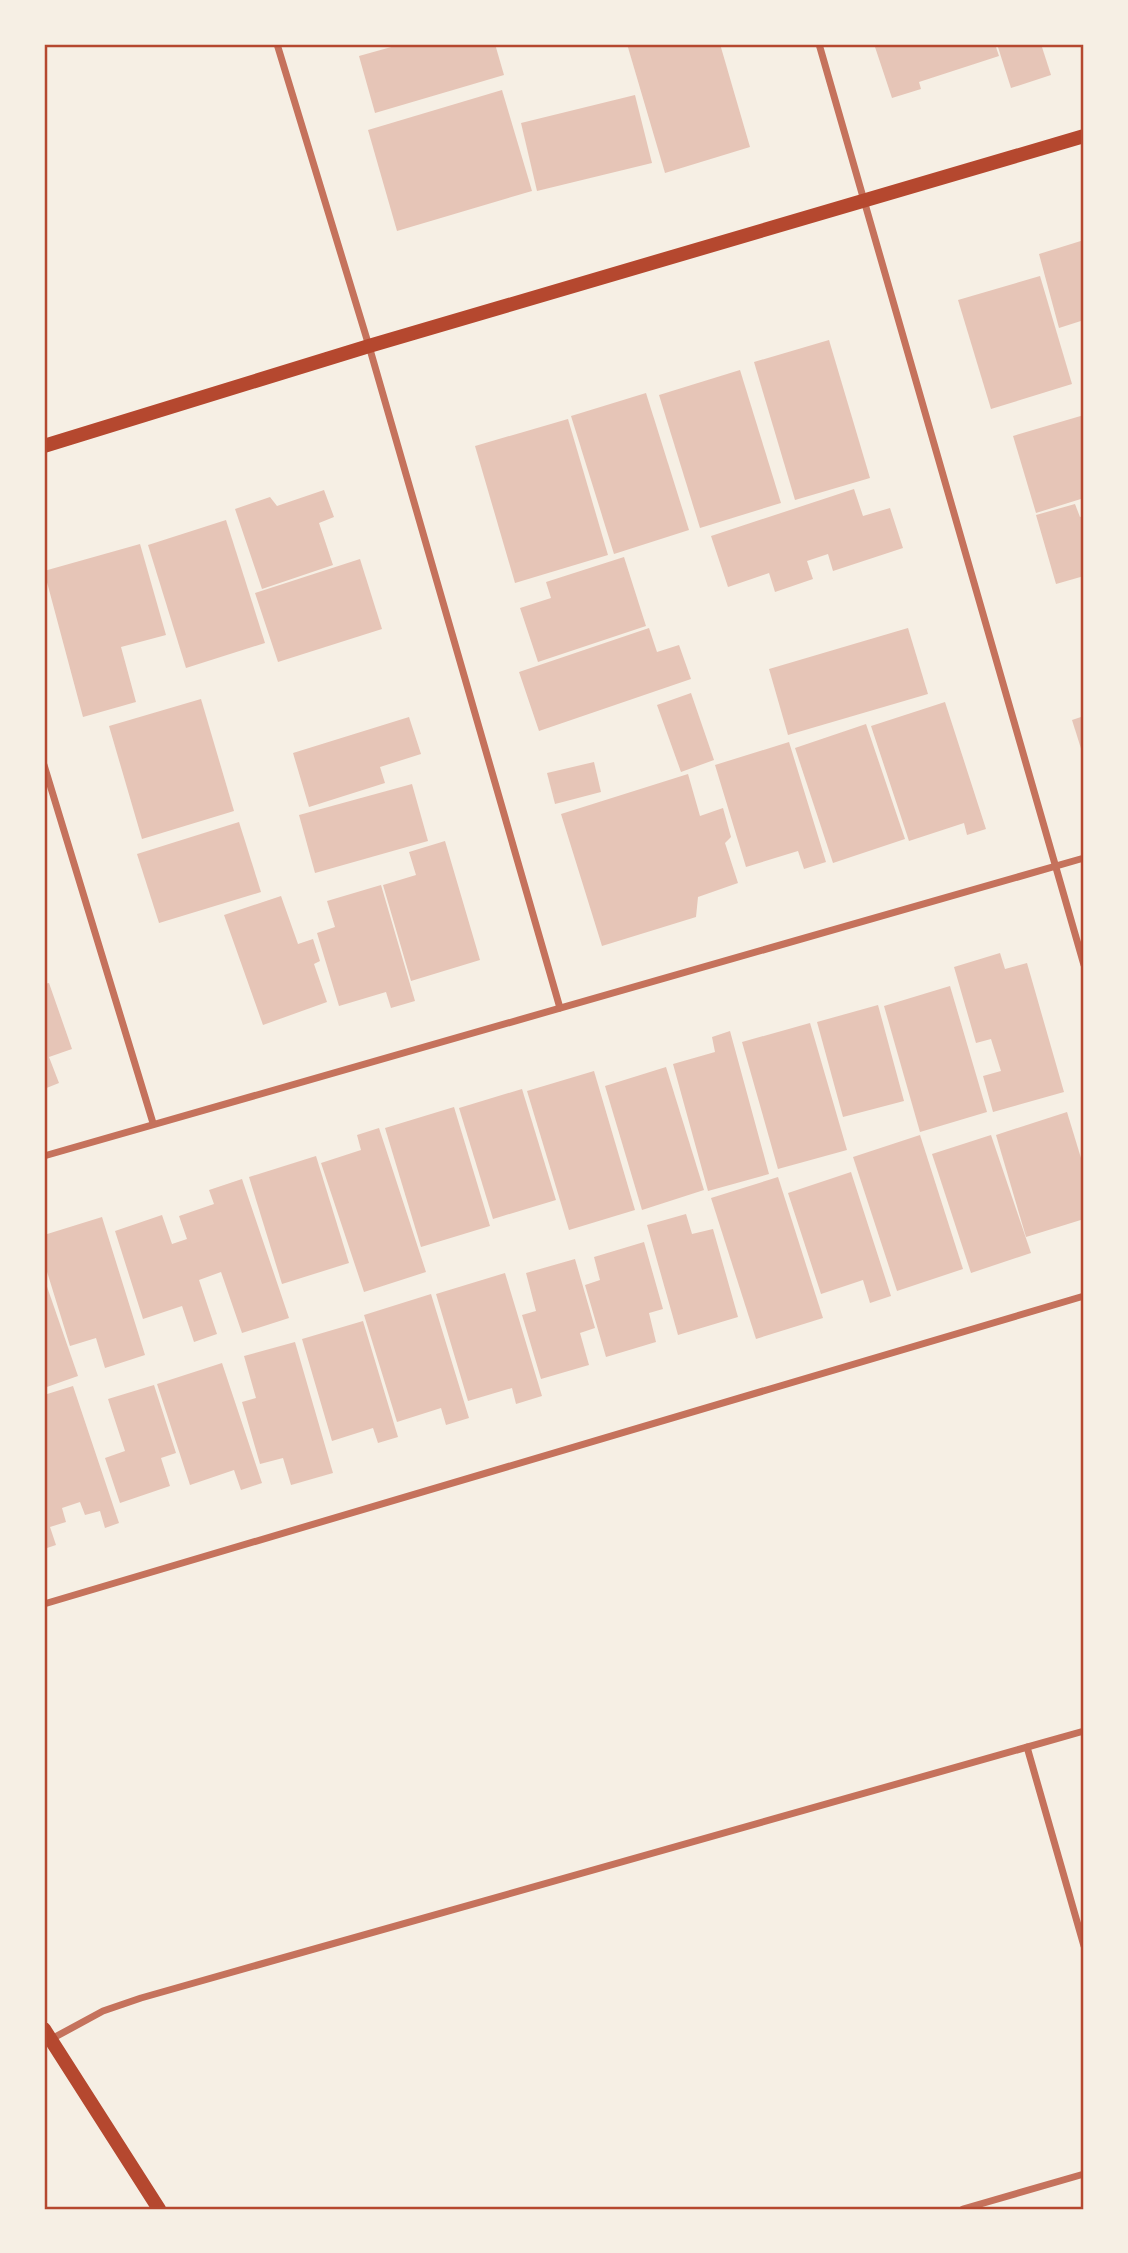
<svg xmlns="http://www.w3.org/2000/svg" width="1128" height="2253" font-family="Mulish,sans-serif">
<rect width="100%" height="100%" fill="#f6efe4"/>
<g fill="#e6c5b7">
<path d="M 402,44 L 495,44 L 504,75 L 375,113 L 359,56 Z"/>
<path d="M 627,44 L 720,44 L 750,147 L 665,173 Z"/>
<path d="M 874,44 L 995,44 L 999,56 L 919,82 L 921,89 L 892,98 Z"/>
<path d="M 997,44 L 1041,44 L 1051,75 L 1011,88 Z"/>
<path d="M 502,90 L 532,191 L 397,231 L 368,130 Z"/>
<path d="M 635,95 L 652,163 L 537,191 L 521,123 Z"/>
<path d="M 1084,240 L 1084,320 L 1059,328 L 1039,254 Z"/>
<path d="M 1040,276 L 1072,384 L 991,409 L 958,300 Z"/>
<path d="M 829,340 L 870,478 L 795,500 L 754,362 Z"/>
<path d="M 740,370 L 781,503 L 700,528 L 659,395 Z"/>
<path d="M 646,393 L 689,530 L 614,554 L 571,416 Z"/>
<path d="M 1084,415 L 1084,498 L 1036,513 L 1013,436 Z"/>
<path d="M 568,419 L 608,555 L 515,583 L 475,446 Z"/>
<path d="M 854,489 L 863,516 L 890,508 L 903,548 L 833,571 L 828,554 L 807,561 L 813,579 L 775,592 L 769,573 L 728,587 L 711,536 Z"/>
<path d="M 324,490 L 334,517 L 319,523 L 333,565 L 262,589 L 235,509 L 270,497 L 277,506 Z"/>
<path d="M 1075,504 L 1080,517 L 1084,516 L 1084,576 L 1056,584 L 1036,515 Z"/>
<path d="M 226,520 L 265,643 L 186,668 L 148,545 Z"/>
<path d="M 140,544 L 166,635 L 121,647 L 136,702 L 83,717 L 44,571 Z"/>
<path d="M 624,557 L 646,626 L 538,662 L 520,608 L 551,598 L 546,582 Z"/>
<path d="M 360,559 L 382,629 L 278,662 L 255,593 Z"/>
<path d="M 649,628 L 657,652 L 679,645 L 691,679 L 539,731 L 519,672 Z"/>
<path d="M 908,628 L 928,694 L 788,735 L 769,669 Z"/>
<path d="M 691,693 L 714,760 L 681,772 L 657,705 Z"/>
<path d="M 201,699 L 234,811 L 142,839 L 109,726 Z"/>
<path d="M 945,702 L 986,829 L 967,835 L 964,823 L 909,841 L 871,726 Z"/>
<path d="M 1084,716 L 1084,758 L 1072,720 Z"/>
<path d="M 409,717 L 421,754 L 380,767 L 385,783 L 309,807 L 293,753 Z"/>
<path d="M 866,724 L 905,839 L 833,863 L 795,748 Z"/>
<path d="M 789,742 L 826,862 L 804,869 L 798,851 L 746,867 L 715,765 Z"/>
<path d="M 594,762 L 601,792 L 555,804 L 547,773 Z"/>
<path d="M 688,774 L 700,816 L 723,808 L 731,837 L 725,843 L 738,883 L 698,897 L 696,917 L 602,946 L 561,814 Z"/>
<path d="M 412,784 L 428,841 L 315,873 L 299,815 Z"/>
<path d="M 239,822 L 261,892 L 159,923 L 137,854 Z"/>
<path d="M 445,841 L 480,960 L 411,981 L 383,885 L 416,875 L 409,852 Z"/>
<path d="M 381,885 L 415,1001 L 391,1008 L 386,992 L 339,1006 L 317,933 L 335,927 L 327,901 Z"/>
<path d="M 281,896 L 298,944 L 313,939 L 320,961 L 314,964 L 327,1002 L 263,1025 L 224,915 Z"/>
<path d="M 1000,953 L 1005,969 L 1027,963 L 1064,1092 L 993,1112 L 983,1076 L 1001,1071 L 991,1039 L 976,1043 L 954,967 Z"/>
<path d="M 49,983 L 72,1049 L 49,1057 L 59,1083 L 44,1089 L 44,984 Z"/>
<path d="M 950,986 L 987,1112 L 920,1132 L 884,1006 Z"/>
<path d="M 878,1005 L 904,1101 L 843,1117 L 817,1022 Z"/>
<path d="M 810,1023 L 847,1150 L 778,1169 L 742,1042 Z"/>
<path d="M 730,1031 L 769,1174 L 708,1191 L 673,1064 L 715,1052 L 712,1037 Z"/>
<path d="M 666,1067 L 704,1190 L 642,1210 L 605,1086 Z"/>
<path d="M 594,1071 L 635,1210 L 569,1230 L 527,1091 Z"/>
<path d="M 522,1089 L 556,1200 L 493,1219 L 459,1108 Z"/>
<path d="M 454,1107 L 490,1226 L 421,1247 L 385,1128 Z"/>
<path d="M 1067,1112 L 1084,1168 L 1084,1219 L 1026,1237 L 996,1135 Z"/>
<path d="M 379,1128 L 426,1272 L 364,1292 L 321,1163 L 361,1150 L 357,1135 Z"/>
<path d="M 920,1135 L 963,1269 L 897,1291 L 853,1157 Z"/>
<path d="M 991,1135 L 1031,1253 L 971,1273 L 932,1154 Z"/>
<path d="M 316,1156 L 349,1263 L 282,1284 L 249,1177 Z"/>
<path d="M 851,1172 L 891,1296 L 870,1303 L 863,1280 L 821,1294 L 788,1193 Z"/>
<path d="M 778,1177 L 823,1318 L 756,1339 L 711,1198 Z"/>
<path d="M 242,1179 L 289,1318 L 242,1333 L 221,1272 L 199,1280 L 217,1334 L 194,1342 L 182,1306 L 143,1319 L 115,1231 L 162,1215 L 172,1244 L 187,1239 L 179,1216 L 214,1204 L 209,1190 Z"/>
<path d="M 686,1214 L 692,1234 L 713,1229 L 738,1317 L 678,1335 L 647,1225 Z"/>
<path d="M 102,1217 L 145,1355 L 105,1368 L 96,1338 L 70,1346 L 44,1262 L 44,1235 Z"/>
<path d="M 644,1242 L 663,1309 L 649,1313 L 656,1342 L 606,1357 L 585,1285 L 600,1280 L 594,1257 Z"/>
<path d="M 575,1259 L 595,1328 L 580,1333 L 589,1365 L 541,1379 L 522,1315 L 536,1311 L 526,1273 Z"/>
<path d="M 505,1273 L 542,1396 L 516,1404 L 512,1388 L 468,1401 L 436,1294 Z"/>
<path d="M 44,1278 L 78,1376 L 44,1388 Z"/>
<path d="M 431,1294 L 469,1418 L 446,1425 L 441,1408 L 397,1422 L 364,1315 Z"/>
<path d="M 363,1321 L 398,1437 L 378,1443 L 373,1428 L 332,1441 L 302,1339 Z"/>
<path d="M 295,1342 L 333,1473 L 291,1485 L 283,1458 L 260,1464 L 242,1402 L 256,1398 L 244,1356 Z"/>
<path d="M 222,1363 L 262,1483 L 241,1490 L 234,1470 L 190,1485 L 157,1384 Z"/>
<path d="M 154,1385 L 176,1453 L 161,1458 L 170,1486 L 120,1503 L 105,1458 L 125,1451 L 108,1399 Z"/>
<path d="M 73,1386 L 119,1523 L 105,1528 L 100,1511 L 85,1515 L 80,1502 L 62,1508 L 66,1522 L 50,1527 L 56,1545 L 44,1549 L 44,1395 Z"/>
</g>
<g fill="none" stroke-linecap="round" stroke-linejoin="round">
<g stroke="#c5725c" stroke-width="7">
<path d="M 277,44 L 369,346 L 560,1008"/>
<path d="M 819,44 L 1084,965"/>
<path d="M 44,765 L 153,1123"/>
<path d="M 44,1156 L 1084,858"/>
<path d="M 44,1604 L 1084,1296"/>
<path d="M 1027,1747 L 1084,1946"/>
<path d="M 44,2043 L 103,2011 L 141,1998 L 1084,1731"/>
<path d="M 963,2209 L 1084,2174"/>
</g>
<g stroke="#b5482f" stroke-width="14">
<path d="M 44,446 L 369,346 L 1084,136"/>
<path d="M 44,2029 L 159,2209"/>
</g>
</g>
<rect width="1128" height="2253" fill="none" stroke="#f6efe4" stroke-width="91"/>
<rect x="46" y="46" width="1036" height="2162" fill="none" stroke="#b5482f" stroke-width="2.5"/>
</svg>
